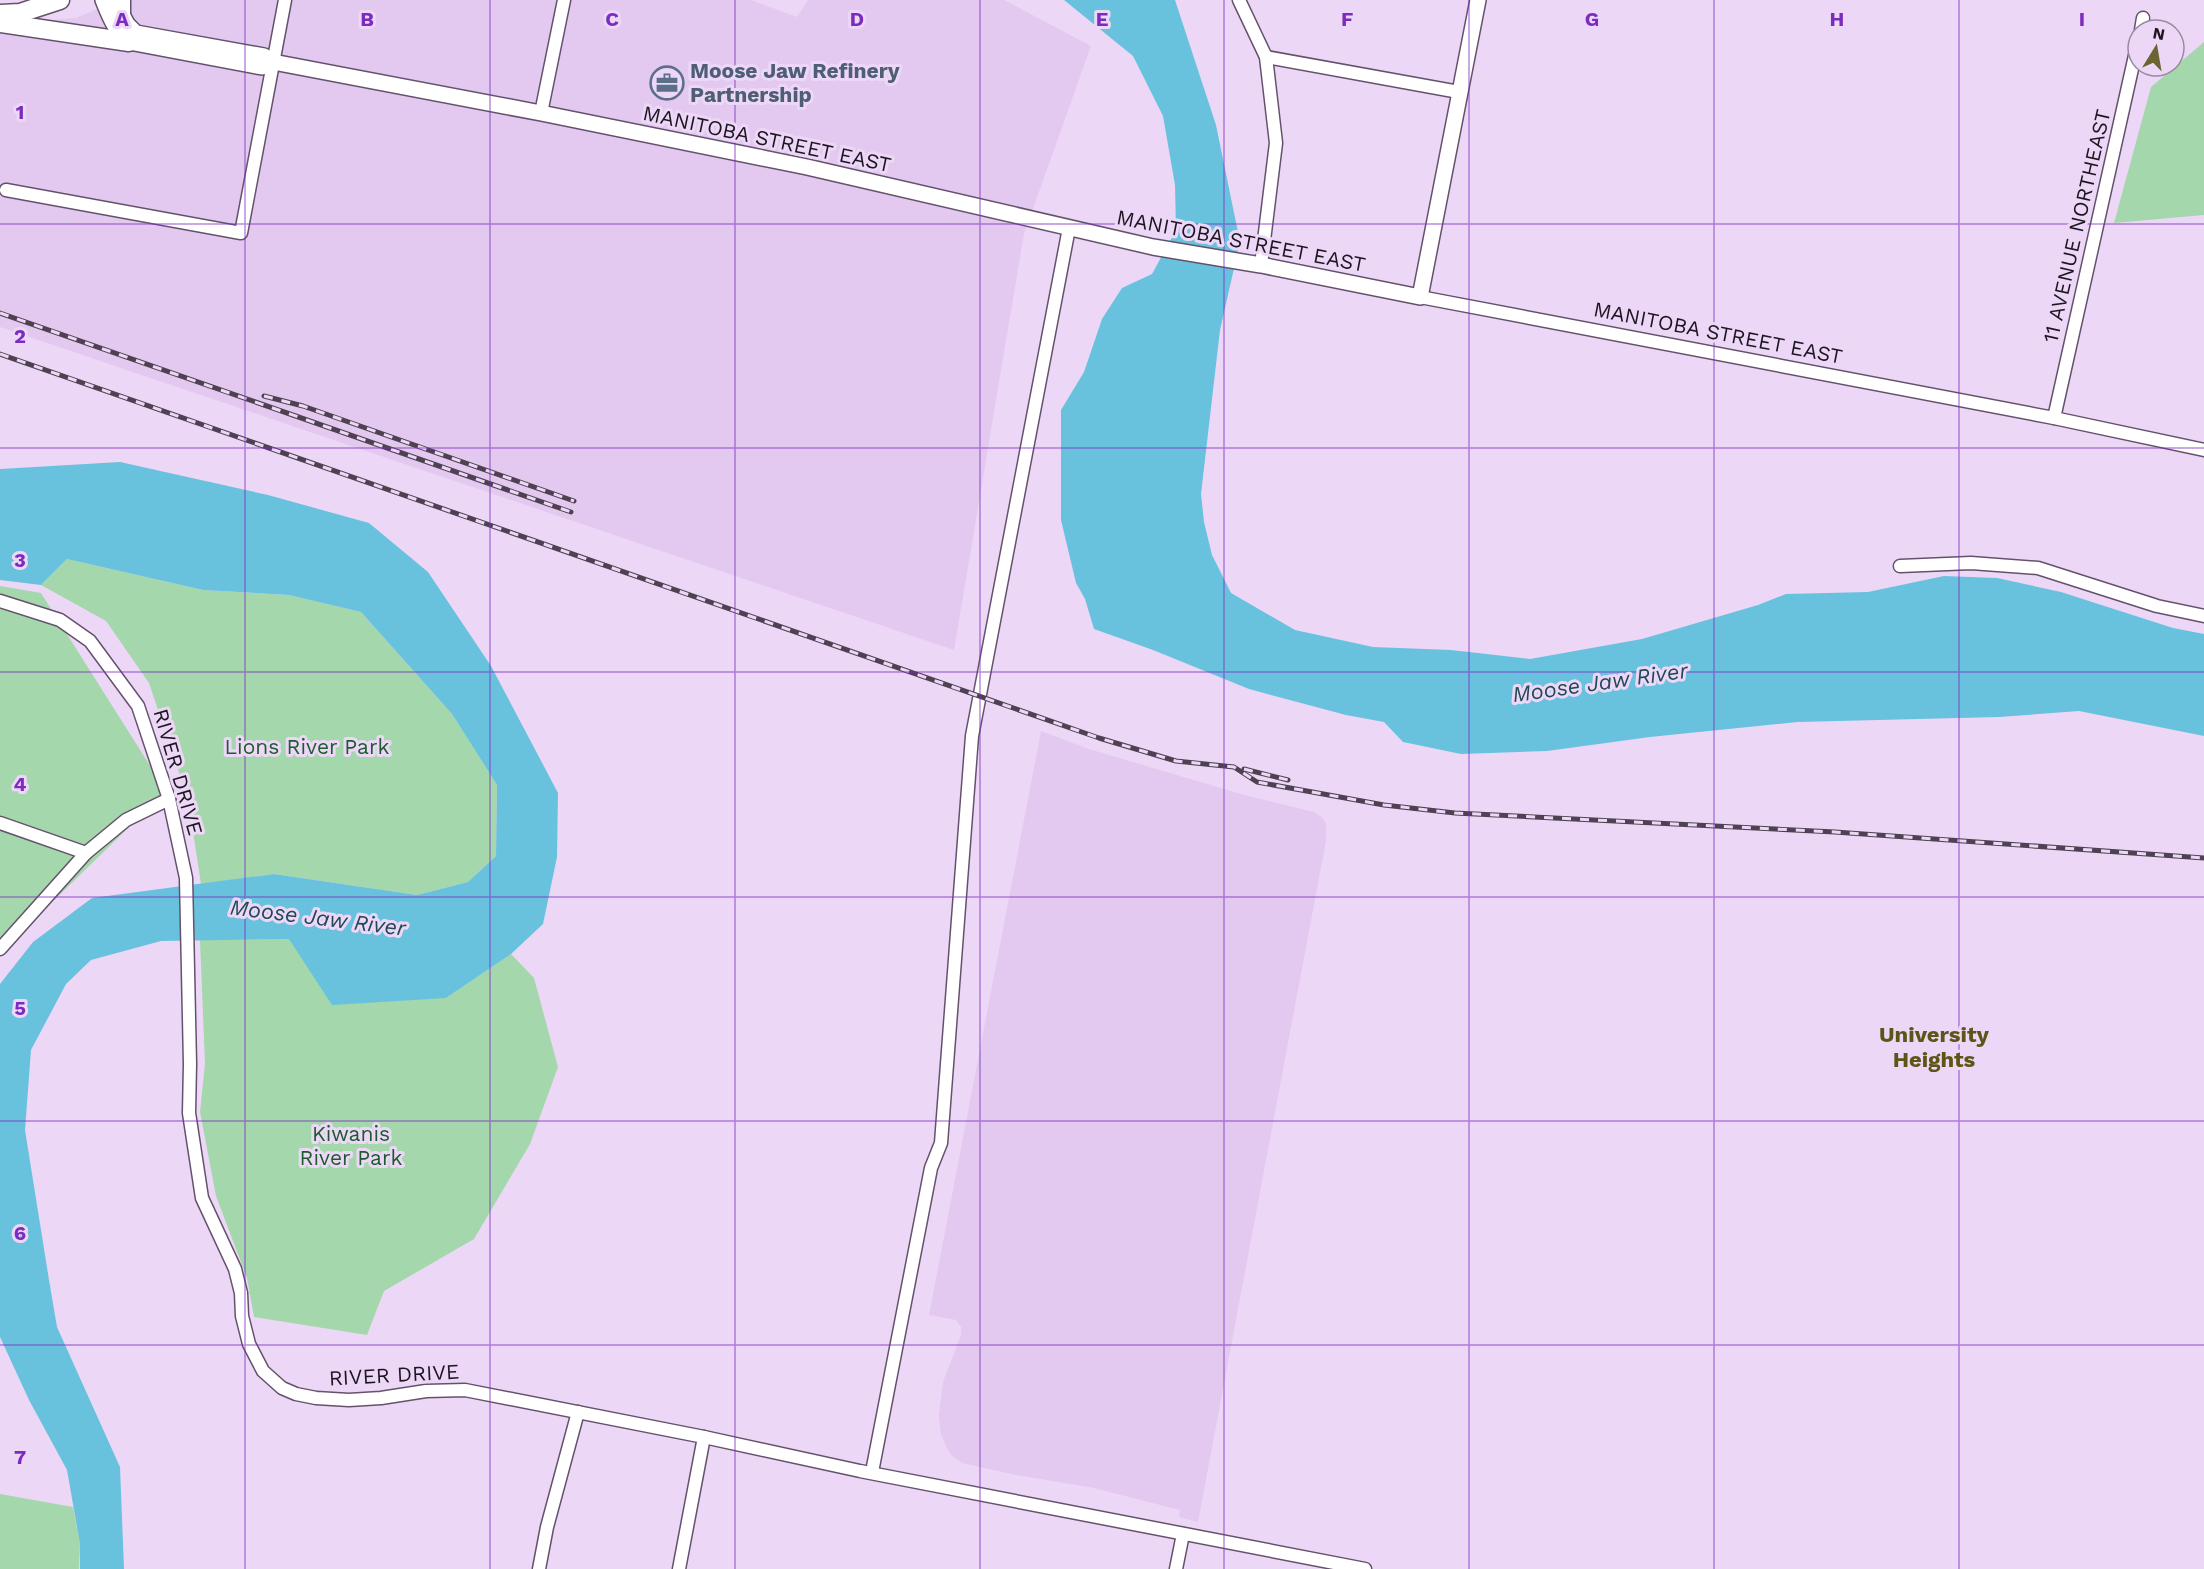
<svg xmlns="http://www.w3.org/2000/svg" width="2204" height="1569" font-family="'Work Sans',sans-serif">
<rect width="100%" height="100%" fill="#edd7f7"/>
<g fill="#e3c9ef">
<path d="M 118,0 L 751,0 L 797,17 L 808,0 L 1004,0 L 1091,46 L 1024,234 L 954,650 L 0,327 L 0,24 L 76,18 Z"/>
<path d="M 1041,731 L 1086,748 L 1180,776 L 1248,796 L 1314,812 L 1322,817 L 1326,824 L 1326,841 L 1198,1522 L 1179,1517 L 1180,1510 L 1094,1488 L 1016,1475 L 962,1463 L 950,1454 L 941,1435 L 939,1415 L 943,1382 L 961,1335 L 961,1327 L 956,1320 L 929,1315 Z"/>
</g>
<g fill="#a4d7ab">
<path d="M 2204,42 L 2204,215 L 2114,223 L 2151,87 Z"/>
<path d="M 67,559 L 203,590 L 289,595 L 361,612 L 452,714 L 497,785 L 496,856 L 468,882 L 417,895 L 274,874 L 201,884 L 188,799 L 149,683 L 106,621 L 41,585 Z"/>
<path d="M 0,586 L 41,593 L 166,791 L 0,953 Z"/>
<path d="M 289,939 L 446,998 L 511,954 L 534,978 L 558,1067 L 530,1144 L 474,1239 L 384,1291 L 367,1335 L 254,1317 L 247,1278 L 216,1196 L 200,1112 L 205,1064 L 200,940 Z"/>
<path d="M 0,1494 L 73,1507 L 80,1544 L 79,1569 L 0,1569 Z"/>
</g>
<g fill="#68c2de">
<path d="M 1064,0 L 1175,0 L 1216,125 L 1240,242 L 1220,330 L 1201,494 L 1204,522 L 1212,555 L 1231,593 L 1295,630 L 1373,647 L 1451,650 L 1530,659 L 1642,639 L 1758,605 L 1786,594 L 1868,592 L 1944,576 L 1997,578 L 2061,592 L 2173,628 L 2204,634 L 2204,736 L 2079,711 L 1999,717 L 1798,722 L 1650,737 L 1547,751 L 1461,754 L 1403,742 L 1384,722 L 1346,715 L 1249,689 L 1153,650 L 1094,629 L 1085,599 L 1076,583 L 1061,520 L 1061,410 L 1084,372 L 1102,319 L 1122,288 L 1152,274 L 1176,230 L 1175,185 L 1163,116 L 1133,56 Z"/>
<path d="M 120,462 L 268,495 L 369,523 L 428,572 L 491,666 L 558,793 L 557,857 L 543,924 L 511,954 L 446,998 L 332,1005 L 289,939 L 161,941 L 91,960 L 66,984 L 31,1050 L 25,1130 L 49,1280 L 57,1327 L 120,1467 L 124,1569 L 80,1569 L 80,1544 L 67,1470 L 29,1400 L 0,1337 L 0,984 L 33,942 L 92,898 L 274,874 L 417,895 L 468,882 L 496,856 L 497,785 L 452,714 L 361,612 L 289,595 L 203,590 L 67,559 L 41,585 L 0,580 L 0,469 Z"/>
</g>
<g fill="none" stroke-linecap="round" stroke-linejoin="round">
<defs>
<g id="minor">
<path d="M 1239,0 L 1266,57 L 1276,143 L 1261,265"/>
<path d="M 2141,30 L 2143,18"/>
<path d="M 1266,57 L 1459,92"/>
<path d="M 541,113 L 564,0"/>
<path d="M 6,190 L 241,233 L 285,0"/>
<path d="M 1420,297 L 2054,418 L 2204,450"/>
<path d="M 2054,418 L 2138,42"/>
<path d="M 1900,566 L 1971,563 L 2038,568 L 2157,606 L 2204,616"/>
<path d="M 0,601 L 60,620 L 90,641 L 138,706 L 169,799 L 186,878 L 190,1064 L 189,1113 L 202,1198 L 235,1269 L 241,1293 L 242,1316 L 249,1344 L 263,1371 L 282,1388 L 296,1394 L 316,1398 L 349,1400 L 381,1398 L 426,1391 L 465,1390 L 704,1437 L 860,1471 L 1365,1569"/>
<path d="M 0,823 L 86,853"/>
<path d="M 0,949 L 86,853 L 126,820 L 169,799"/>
<path d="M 872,1472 L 931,1168 L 941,1143 L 972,736 L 1069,228"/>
<path d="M 539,1569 L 547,1527 L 578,1412"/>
<path d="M 679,1569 L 704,1437"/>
<path d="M 1176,1569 L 1183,1534"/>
</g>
<g id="tertiary">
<path d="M 103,0 C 110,17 115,31 129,42 L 262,67 L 273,62"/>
<path d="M 116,3 L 127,24 L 136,33 L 264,56 L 273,62 L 541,113 L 807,167 L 1153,247 L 1261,265 L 1420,297 L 1478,0"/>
</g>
<g id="primary">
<path d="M 121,13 L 121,0"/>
<path d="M 0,14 L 20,13 L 60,0"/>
<path d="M 0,23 L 129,42"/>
</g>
</defs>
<use href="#minor" stroke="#64526c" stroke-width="15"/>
<use href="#tertiary" stroke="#64526c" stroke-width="18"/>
<use href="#primary" stroke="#64526c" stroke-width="21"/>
<use href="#minor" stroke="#fff" stroke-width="12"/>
<use href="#tertiary" stroke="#fff" stroke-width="15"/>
<use href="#primary" stroke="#fff" stroke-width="18"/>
<defs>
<g id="rail">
<path d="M 0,313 L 571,512"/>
<path d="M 0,354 L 1099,738 L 1176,761 L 1234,767 L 1257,782 L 1384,805 L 1455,813 L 1835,832 L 2204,858"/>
<path d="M 264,396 L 303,406 L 574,501"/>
<path d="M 1244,769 L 1288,780"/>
</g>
</defs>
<use href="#rail" stroke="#4e4252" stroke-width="5"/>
<use href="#rail" stroke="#edd7f7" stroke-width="3" stroke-dasharray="9" stroke-linecap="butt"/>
</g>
<path fill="none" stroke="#7b2cbf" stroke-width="1.5" stroke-opacity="0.55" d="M 245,0 L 245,1569M 490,0 L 490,1569M 735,0 L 735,1569M 980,0 L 980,1569M 1224,0 L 1224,1569M 1469,0 L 1469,1569M 1714,0 L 1714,1569M 1959,0 L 1959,1569M 0,224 L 2204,224M 0,448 L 2204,448M 0,672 L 2204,672M 0,897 L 2204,897M 0,1121 L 2204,1121M 0,1345 L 2204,1345"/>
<defs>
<symbol id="office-ring" viewBox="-11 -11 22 22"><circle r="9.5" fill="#edd7f7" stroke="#5c6f8a" stroke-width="1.5"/><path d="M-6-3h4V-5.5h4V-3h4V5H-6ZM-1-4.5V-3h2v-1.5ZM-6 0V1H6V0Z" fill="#5c6f8a"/></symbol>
</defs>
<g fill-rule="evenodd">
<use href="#office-ring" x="648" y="64" width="38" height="38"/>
</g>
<g text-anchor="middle" stroke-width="6" stroke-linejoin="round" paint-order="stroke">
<g font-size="21" font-weight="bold" fill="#4e5e75" stroke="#edd7f7" text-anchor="start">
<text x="690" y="78">Moose Jaw Refinery<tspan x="690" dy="24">Partnership</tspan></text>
</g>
<g font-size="21" fill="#1d1520" stroke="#edd7f7">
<text transform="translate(767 139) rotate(12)" y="7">MANITOBA STREET EAST</text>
<text transform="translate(2077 226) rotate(-77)" y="7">11 AVENUE NORTHEAST</text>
<text transform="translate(1241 241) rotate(11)" y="7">MANITOBA STREET EAST</text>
<text transform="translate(1718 333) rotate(11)" y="7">MANITOBA STREET EAST</text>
<text transform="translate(178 772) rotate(74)" y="7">RIVER DRIVE</text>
<text transform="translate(394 1375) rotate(-3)" y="7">RIVER DRIVE</text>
</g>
<g font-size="21" fill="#1c5c2c" stroke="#edd7f7">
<text x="307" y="754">Lions River Park</text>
<text x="351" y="1141">Kiwanis<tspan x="351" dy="24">River Park</tspan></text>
</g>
<g font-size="22" font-style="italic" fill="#204955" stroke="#edd7f7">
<text transform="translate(1600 682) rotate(-8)" y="8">Moose Jaw River</text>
<text transform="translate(318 917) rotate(7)" y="8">Moose Jaw River</text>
</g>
<g font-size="22" font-weight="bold" fill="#5d5518" stroke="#edd7f7">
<text x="1934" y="1042">University<tspan x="1934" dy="25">Heights</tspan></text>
</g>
</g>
<g font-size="20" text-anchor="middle" font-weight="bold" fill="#7b2cbf" stroke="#edd7f7" stroke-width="6" stroke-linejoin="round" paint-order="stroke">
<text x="122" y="26">A</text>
<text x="367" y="26">B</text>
<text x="612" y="26">C</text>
<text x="857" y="26">D</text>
<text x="1102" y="26">E</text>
<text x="1347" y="26">F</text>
<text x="1592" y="26">G</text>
<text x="1837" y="26">H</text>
<text x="2082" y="26">I</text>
<text x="20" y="119">1</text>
<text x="20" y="343">2</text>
<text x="20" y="567">3</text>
<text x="20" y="791">4</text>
<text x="20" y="1015">5</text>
<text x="20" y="1240">6</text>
<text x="20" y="1464">7</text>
</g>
<g transform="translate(2156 48) rotate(11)"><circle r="28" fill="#edd7f7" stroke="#9a89a1" stroke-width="1.5"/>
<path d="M0-4.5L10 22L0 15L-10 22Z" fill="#6c6431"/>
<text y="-9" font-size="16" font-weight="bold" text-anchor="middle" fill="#1d1520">N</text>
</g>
</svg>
